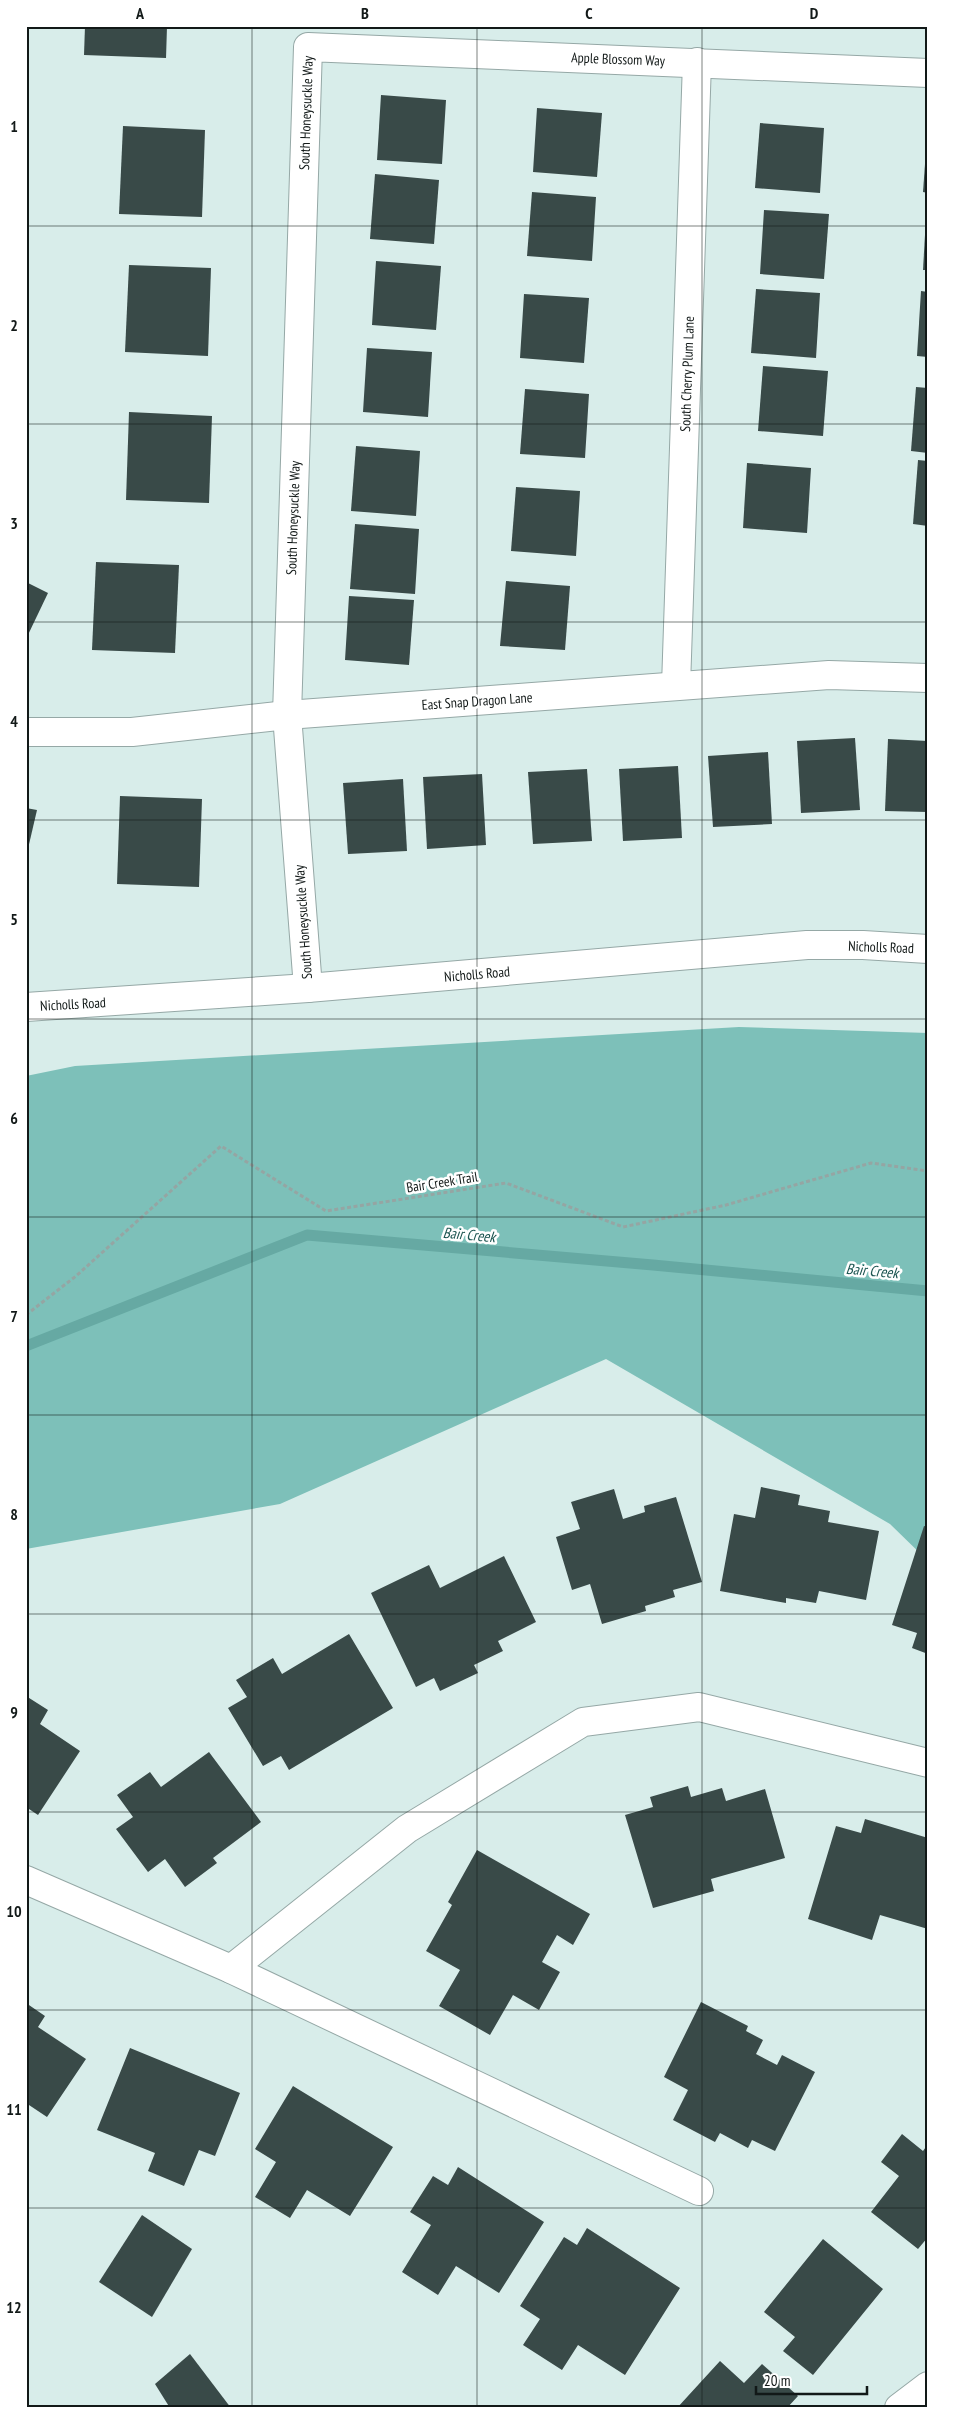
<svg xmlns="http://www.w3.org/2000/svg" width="954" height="2434" font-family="'PT Sans Narrow',sans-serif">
<rect width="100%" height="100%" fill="#d8edea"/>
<path fill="#7dc0b9" d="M 739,1027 L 928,1033 L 928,1561 L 890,1524 L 606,1359 L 280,1504 L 26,1549 L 26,1076 L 75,1066 Z"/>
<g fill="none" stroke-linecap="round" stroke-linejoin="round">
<path stroke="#66a9a3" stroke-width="11" d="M 26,1346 L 307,1235 L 653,1265 L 928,1291"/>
</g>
<g fill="#394a48">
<path d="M 85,26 L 167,26 L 166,58 L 84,55 Z"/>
<path d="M 381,95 L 446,100 L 442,164 L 377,160 Z"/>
<path d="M 537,108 L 602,113 L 597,177 L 533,172 Z"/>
<path d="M 760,123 L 824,128 L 820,193 L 755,188 Z"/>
<path d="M 123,126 L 205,130 L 202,217 L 119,214 Z"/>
<path d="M 926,150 L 928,150 L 928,193 L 923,192 Z"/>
<path d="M 375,174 L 439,180 L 434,244 L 370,239 Z"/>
<path d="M 532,192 L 596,197 L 592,261 L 527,256 Z"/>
<path d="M 764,210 L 829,214 L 824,279 L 760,274 Z"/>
<path d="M 926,217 L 928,217 L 928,270 L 923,270 Z"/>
<path d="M 376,261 L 441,266 L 436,330 L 372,325 Z"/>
<path d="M 129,265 L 211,268 L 208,356 L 125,352 Z"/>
<path d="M 756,289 L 820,293 L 816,358 L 751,353 Z"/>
<path d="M 921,291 L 928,292 L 928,357 L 917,356 Z"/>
<path d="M 524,294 L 589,298 L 584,363 L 520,358 Z"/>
<path d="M 367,348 L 432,352 L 428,417 L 363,412 Z"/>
<path d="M 763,366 L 828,371 L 823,436 L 758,431 Z"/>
<path d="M 916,387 L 928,388 L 928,453 L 911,451 Z"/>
<path d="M 525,389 L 589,394 L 585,458 L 520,454 Z"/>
<path d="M 129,412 L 212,416 L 209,503 L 126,500 Z"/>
<path d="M 356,446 L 420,451 L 416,516 L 351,511 Z"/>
<path d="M 918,460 L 928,461 L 928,526 L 913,524 Z"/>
<path d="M 747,463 L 811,468 L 807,533 L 743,528 Z"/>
<path d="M 516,487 L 580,491 L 576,556 L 511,551 Z"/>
<path d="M 355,524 L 419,529 L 415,594 L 350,589 Z"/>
<path d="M 96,562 L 179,565 L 175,653 L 92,650 Z"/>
<path d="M 506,581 L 570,586 L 565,650 L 500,646 Z"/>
<path d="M 26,582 L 48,593 L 26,639 Z"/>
<path d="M 349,596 L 414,600 L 409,665 L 345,660 Z"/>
<path d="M 855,738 L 860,810 L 801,813 L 797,741 Z"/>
<path d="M 888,739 L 928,741 L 928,812 L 885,811 Z"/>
<path d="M 768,752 L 772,824 L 713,827 L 708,756 Z"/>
<path d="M 678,766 L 682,838 L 623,841 L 619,769 Z"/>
<path d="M 587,769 L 592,841 L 533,844 L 528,772 Z"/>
<path d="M 482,774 L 486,845 L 427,849 L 423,777 Z"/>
<path d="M 403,779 L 407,851 L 348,854 L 343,783 Z"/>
<path d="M 120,796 L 202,799 L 199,887 L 117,884 Z"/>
<path d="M 26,808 L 37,810 L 27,853 L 26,853 Z"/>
<path d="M 761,1487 L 800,1495 L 798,1505 L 830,1511 L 828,1522 L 879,1531 L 866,1600 L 819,1591 L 816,1603 L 786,1598 L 786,1603 L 720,1591 L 734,1514 L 755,1518 Z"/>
<path d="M 614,1489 L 623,1519 L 645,1512 L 644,1506 L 676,1497 L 702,1582 L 673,1590 L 675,1597 L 645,1606 L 646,1611 L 602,1624 L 590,1584 L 572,1590 L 556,1537 L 580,1529 L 571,1502 Z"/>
<path d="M 924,1526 L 928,1527 L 928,1654 L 912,1648 L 917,1633 L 892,1625 Z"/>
<path d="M 504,1556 L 536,1622 L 498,1641 L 503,1651 L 474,1665 L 478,1673 L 440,1691 L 434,1678 L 416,1687 L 371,1593 L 429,1565 L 440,1588 Z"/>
<path d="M 349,1634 L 393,1708 L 289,1770 L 281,1756 L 263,1766 L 228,1708 L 247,1697 L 236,1680 L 273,1658 L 282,1674 Z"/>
<path d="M 26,1696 L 48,1710 L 40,1724 L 80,1751 L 38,1815 L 26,1807 Z"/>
<path d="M 209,1752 L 261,1822 L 213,1858 L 217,1863 L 185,1887 L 165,1859 L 148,1872 L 116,1829 L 133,1817 L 117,1795 L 150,1772 L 161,1787 Z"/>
<path d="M 688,1786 L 691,1797 L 722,1788 L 726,1801 L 765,1789 L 785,1858 L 711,1879 L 714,1891 L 653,1908 L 625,1815 L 653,1807 L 650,1797 Z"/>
<path d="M 865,1819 L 928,1838 L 928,1929 L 880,1915 L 872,1940 L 808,1919 L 836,1826 L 861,1833 Z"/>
<path d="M 477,1850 L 590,1914 L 573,1945 L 557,1935 L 542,1962 L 560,1972 L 539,2010 L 513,1995 L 490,2035 L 439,2006 L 460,1970 L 426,1951 L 452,1905 L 448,1902 Z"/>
<path d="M 701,2002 L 748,2026 L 746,2031 L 763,2040 L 756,2054 L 777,2065 L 782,2055 L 815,2072 L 775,2151 L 752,2140 L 748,2148 L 720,2133 L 715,2142 L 673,2120 L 688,2090 L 664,2077 Z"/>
<path d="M 26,2003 L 45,2016 L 38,2027 L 86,2059 L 47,2117 L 26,2103 Z"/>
<path d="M 130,2048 L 240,2093 L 215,2156 L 199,2150 L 184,2186 L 148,2171 L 155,2153 L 97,2130 Z"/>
<path d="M 293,2086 L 393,2147 L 350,2216 L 307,2190 L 290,2218 L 255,2197 L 276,2162 L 255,2149 Z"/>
<path d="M 902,2134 L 923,2151 L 928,2144 L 928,2237 L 918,2249 L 871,2212 L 899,2176 L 881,2162 Z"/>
<path d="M 458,2167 L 544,2222 L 499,2293 L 456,2266 L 438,2295 L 402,2272 L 431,2225 L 410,2212 L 433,2176 L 448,2185 Z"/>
<path d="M 142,2215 L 192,2249 L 152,2317 L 99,2282 Z"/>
<path d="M 587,2228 L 680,2288 L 625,2375 L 578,2345 L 562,2370 L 523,2345 L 540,2319 L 520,2306 L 564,2237 L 577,2245 Z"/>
<path d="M 823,2239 L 883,2289 L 813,2375 L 783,2351 L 795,2337 L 764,2312 Z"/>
<path d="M 190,2354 L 231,2408 L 170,2408 L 155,2384 Z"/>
<path d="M 720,2361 L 744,2383 L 762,2364 L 798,2396 L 787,2408 L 677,2408 Z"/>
</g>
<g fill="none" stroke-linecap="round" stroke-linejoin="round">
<defs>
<g id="minor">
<path d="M 676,686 L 697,62"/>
<path d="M 26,732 L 132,732 L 287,715 L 829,675 L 928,678"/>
<path d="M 308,988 L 287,715 L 308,47 L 928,73"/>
<path d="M 26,1880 L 231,1969 L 699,2191"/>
<path d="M 231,1969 L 407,1829 L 583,1722 L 699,1707 L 928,1763"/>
<path d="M 899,2408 L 928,2386"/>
</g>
<path id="tertiary" d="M 26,1007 L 308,988 L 807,945 L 863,945 L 928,949"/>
</defs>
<use href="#minor" stroke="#95a8a6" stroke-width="30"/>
<use href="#tertiary" stroke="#95a8a6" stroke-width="30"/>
<path stroke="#95a5a3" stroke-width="3" stroke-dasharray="4 2.5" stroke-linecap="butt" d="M 26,1315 L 76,1276 L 221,1146 L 326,1211 L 506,1183 L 623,1227 L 726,1205 L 871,1163 L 928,1171"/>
<use href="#minor" stroke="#fff" stroke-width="28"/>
<use href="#tertiary" stroke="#fff" stroke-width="28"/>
</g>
<path fill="none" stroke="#121918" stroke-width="1" stroke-opacity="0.55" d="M 252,26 L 252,2408M 477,26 L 477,2408M 702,26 L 702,2408M 26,226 L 928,226M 26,424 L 928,424M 26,622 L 928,622M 26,820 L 928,820M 26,1019 L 928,1019M 26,1217 L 928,1217M 26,1415 L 928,1415M 26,1614 L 928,1614M 26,1812 L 928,1812M 26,2010 L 928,2010M 26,2208 L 928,2208"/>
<g text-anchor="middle" stroke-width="5" stroke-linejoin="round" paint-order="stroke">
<g font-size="14" fill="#121918" stroke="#fff">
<text transform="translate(618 59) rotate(2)" y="5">Apple Blossom Way</text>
<text transform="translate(306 113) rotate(-88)" y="5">South Honeysuckle Way</text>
<text transform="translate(687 374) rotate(-88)" y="5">South Cherry Plum Lane</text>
<text transform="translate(293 518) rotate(-88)" y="5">South Honeysuckle Way</text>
<text transform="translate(477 701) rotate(-4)" y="5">East Snap Dragon Lane</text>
<text transform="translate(303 922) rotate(-94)" y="5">South Honeysuckle Way</text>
<text transform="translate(881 947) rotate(2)" y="5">Nicholls Road</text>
<text transform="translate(477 974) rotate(-5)" y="5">Nicholls Road</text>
<text transform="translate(73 1004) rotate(-3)" y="5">Nicholls Road</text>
<text transform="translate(442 1182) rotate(-9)" y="5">Bair Creek Trail</text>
</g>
<g font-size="15" font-style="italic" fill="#1c5551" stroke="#fff">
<text transform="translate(469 1235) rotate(5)" y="5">Bair Creek</text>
<text transform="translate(872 1271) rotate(5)" y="5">Bair Creek</text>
</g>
</g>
<rect width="954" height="2434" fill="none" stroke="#ffffff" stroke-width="55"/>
<path d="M756 2386v8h111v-8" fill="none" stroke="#121918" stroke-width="2.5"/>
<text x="764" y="2386" font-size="15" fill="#121918" stroke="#ffffff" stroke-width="4" paint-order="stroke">20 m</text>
<rect x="28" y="28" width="898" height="2378" fill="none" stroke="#121918" stroke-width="2"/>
<g font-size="16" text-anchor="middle" font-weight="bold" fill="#121918">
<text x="140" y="19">A</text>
<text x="365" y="19">B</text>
<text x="589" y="19">C</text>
<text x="814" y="19">D</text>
<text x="14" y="132">1</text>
<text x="14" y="331">2</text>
<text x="14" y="529">3</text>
<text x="14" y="727">4</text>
<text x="14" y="925">5</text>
<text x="14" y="1124">6</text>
<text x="14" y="1322">7</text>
<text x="14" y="1520">8</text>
<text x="14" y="1718">9</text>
<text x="14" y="1917">10</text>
<text x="14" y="2115">11</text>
<text x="14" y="2313">12</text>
</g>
</svg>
